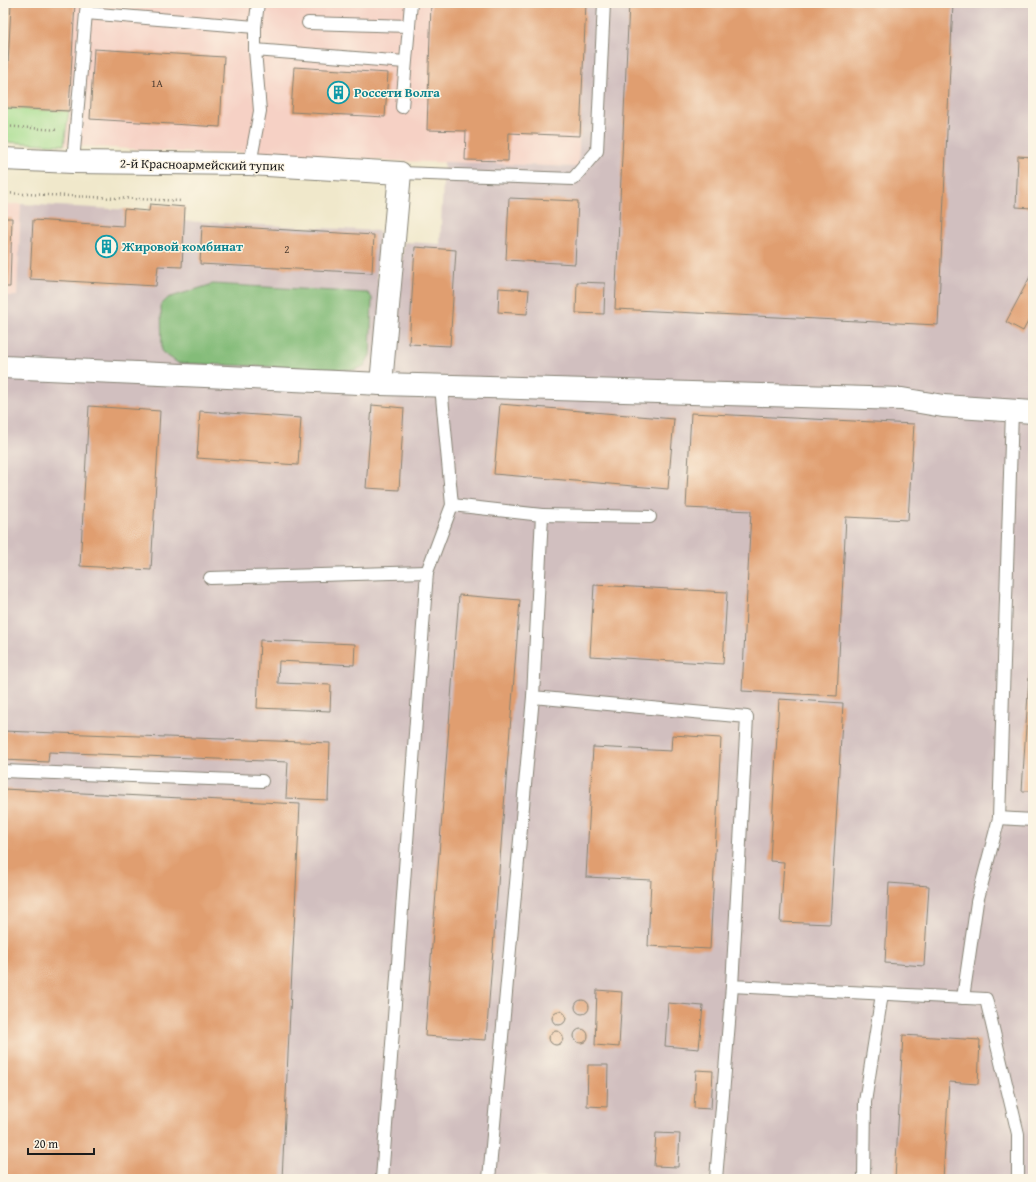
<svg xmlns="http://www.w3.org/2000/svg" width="1036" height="1182" font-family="'Gentium Book Plus',serif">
<rect width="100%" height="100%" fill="#fcf5e5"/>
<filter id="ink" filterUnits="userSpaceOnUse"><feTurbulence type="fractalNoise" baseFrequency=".025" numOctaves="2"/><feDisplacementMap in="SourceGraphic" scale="8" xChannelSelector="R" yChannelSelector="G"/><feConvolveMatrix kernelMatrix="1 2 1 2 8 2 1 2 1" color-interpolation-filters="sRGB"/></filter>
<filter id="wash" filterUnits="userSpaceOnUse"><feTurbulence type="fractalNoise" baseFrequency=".012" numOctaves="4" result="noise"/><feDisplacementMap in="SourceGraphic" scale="16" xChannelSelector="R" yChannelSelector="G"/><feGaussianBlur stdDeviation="0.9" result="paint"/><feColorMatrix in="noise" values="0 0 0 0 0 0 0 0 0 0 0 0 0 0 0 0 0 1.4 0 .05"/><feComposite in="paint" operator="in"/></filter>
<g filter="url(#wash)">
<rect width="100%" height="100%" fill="#f0e8cb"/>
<g fill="#f6d1c5">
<path d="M 75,3 L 586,3 L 578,167 L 396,161 L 228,152 L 213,154 L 64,145 L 69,111 Z"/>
<path d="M 3,204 L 21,204 L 17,297 L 3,296 Z"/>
</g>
<path fill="#d1bfbf" d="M 586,3 L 1033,3 L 1033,1179 L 3,1179 L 3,296 L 17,296 L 21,204 L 149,211 L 150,204 L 185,207 L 184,221 L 380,231 L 377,278 L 399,279 L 404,242 L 440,244 L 444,162 L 578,167 Z"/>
<path fill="#a5dd8e" stroke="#607c55" d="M 3,108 L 69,111 L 64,145 L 3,142 Z"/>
<path fill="#84bc79" stroke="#506c4a" d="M 213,284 L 368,293 L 372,298 L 370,355 L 364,366 L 354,370 L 178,363 L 162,352 L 161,305 L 168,298 Z"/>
<g id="blocks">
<g fill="#e09e70">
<path d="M 11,3 L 75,3 L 69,111 L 6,108 Z"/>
<path d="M 431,3 L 586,3 L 580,136 L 509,133 L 508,161 L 465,160 L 466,131 L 427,130 Z"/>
<path d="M 629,3 L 953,3 L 938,325 L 615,309 Z"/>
<path d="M 94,49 L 224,57 L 220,127 L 90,119 Z"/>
<path d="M 294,67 L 388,73 L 385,117 L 291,112 Z"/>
<path d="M 1018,156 L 1033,157 L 1033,208 L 1016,207 Z"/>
<path d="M 509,198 L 578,201 L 575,264 L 506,260 Z"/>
<path d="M 150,204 L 185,207 L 182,267 L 158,266 L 156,286 L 30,279 L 33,220 L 123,226 L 124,209 L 149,211 Z"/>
<path d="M 3,218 L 12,218 L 10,287 L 3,287 Z"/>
<path d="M 202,225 L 374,235 L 372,273 L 200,264 Z"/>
<path d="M 415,247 L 456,250 L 450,346 L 409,344 Z"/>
<path d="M 1033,271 L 1033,312 L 1023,331 L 1006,322 Z"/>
<path d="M 577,282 L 605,283 L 604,314 L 576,313 Z"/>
<path d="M 499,288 L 529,290 L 527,314 L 498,312 Z"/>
<path d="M 500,404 L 674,419 L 668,489 L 494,474 Z"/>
<path d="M 372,405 L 404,408 L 399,490 L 366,488 Z"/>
<path d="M 89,406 L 160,411 L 151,570 L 80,566 Z"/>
<path d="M 200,411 L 301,418 L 298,465 L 197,458 Z"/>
<path d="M 691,413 L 914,424 L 908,520 L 846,517 L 837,696 L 742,691 L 751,511 L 686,508 Z"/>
<path d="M 594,585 L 727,592 L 723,664 L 590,656 Z"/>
<path d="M 459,595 L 520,600 L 486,1040 L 425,1036 Z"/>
<path d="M 1032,629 L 1033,629 L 1033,791 L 1022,791 Z"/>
<path d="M 260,640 L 355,644 L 354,665 L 279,661 L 278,683 L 331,685 L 330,711 L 257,708 Z"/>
<path d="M 779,699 L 843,703 L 830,924 L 780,922 L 784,862 L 770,861 Z"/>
<path d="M 3,731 L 330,743 L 328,800 L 286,798 L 288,762 L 49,752 L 48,762 L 3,760 Z"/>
<path d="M 672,735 L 721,738 L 710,949 L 648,946 L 651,880 L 586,877 L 593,747 L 671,751 Z"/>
<path d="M 3,789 L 300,804 L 282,1179 L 3,1179 Z"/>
<path d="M 889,883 L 929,886 L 924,966 L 885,963 Z"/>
<path d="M 597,990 L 622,992 L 619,1047 L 595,1045 Z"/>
<circle cx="582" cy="1007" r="7"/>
<path d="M 668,1003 L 703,1006 L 699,1049 L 665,1046 Z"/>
<circle cx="559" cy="1018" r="7"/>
<circle cx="581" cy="1036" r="7"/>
<circle cx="556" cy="1038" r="7"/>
<path d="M 903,1035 L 980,1040 L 978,1084 L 949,1082 L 943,1179 L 895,1179 Z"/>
<path d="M 588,1065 L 608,1065 L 607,1107 L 587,1106 Z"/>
<path d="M 696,1070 L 713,1071 L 711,1109 L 694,1108 Z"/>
<path d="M 656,1133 L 680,1134 L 678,1167 L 654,1166 Z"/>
</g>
</g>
</g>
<g filter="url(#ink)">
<use href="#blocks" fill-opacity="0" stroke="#868274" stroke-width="1"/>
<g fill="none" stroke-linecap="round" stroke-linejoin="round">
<defs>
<g id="lane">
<path d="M 87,3 L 86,13 L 255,27"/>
<path d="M 308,23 L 409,26"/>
<path d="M 255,50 L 405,62"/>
<path d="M 402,107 L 411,3"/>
<path d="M 73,162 L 86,13"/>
<path d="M 250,164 L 260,111 L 255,50 L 255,27 L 258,3"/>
<path d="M 400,173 L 573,179 L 597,151 L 604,3"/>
<path d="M 452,505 L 542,515 L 533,697 L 747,717 L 732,986 L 986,999 L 1018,1134 L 1018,1179"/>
<path d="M 542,515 L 650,517"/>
<path d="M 210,578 L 427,572"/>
<path d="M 3,771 L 262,781"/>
<path d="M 999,818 L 1033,820"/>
<path d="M 963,998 L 977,902 L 999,818 L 1012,411"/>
<path d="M 382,1179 L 427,572 L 452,505 L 441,386"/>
<path d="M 489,1179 L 533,697"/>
<path d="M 716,1179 L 732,986"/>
<path d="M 864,1179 L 865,1102 L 882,994"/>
</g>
<g id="street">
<path d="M 3,159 L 73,162 L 250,164 L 400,173 L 381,384"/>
<path d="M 3,367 L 381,384 L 902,399 L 943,406 L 1033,412"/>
</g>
</defs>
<use href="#lane" stroke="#868274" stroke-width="14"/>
<use href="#street" stroke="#868274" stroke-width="24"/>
<g stroke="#868274" stroke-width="2.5" stroke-dasharray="1 3" stroke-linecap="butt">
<path d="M 3,126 L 58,130"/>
<path d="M 3,193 L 182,201"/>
</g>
<use href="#lane" stroke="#fff" stroke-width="12"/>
<use href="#street" stroke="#fff" stroke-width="22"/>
</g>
</g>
<defs>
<symbol id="building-ring" viewBox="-11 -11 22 22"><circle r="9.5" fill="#fcf5e5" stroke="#0f9aa8" stroke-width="1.5"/><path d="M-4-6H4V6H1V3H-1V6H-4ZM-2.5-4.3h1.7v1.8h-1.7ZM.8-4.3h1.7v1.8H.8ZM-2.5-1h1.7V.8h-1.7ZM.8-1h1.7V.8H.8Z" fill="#0f9aa8"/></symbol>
</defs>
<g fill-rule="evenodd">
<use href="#building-ring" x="326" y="80" width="25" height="25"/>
<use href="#building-ring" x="94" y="234" width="25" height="25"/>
</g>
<g text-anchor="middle" stroke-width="3" stroke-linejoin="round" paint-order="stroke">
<g font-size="11" fill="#4d3c31">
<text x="157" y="87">1А</text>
<text x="287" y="253">2</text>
</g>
<g font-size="13" font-weight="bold" fill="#0d838f" stroke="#fcf5e5" text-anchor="start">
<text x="354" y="97">Россети Волга</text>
<text x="122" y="251">Жировой комбинат</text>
</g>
<g font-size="13" fill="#1c1c1c" stroke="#fcf5e5">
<text transform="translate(202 164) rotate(1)" y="5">2-й Красноармейский тупик</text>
</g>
</g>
<rect width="1036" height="1182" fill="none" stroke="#fcf5e5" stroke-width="16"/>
<path d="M28 1148v6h66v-6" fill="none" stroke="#1c1c1c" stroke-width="2"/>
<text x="34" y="1148" font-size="12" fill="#1c1c1c" stroke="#fcf5e5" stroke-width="3" paint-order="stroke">20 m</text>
</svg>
